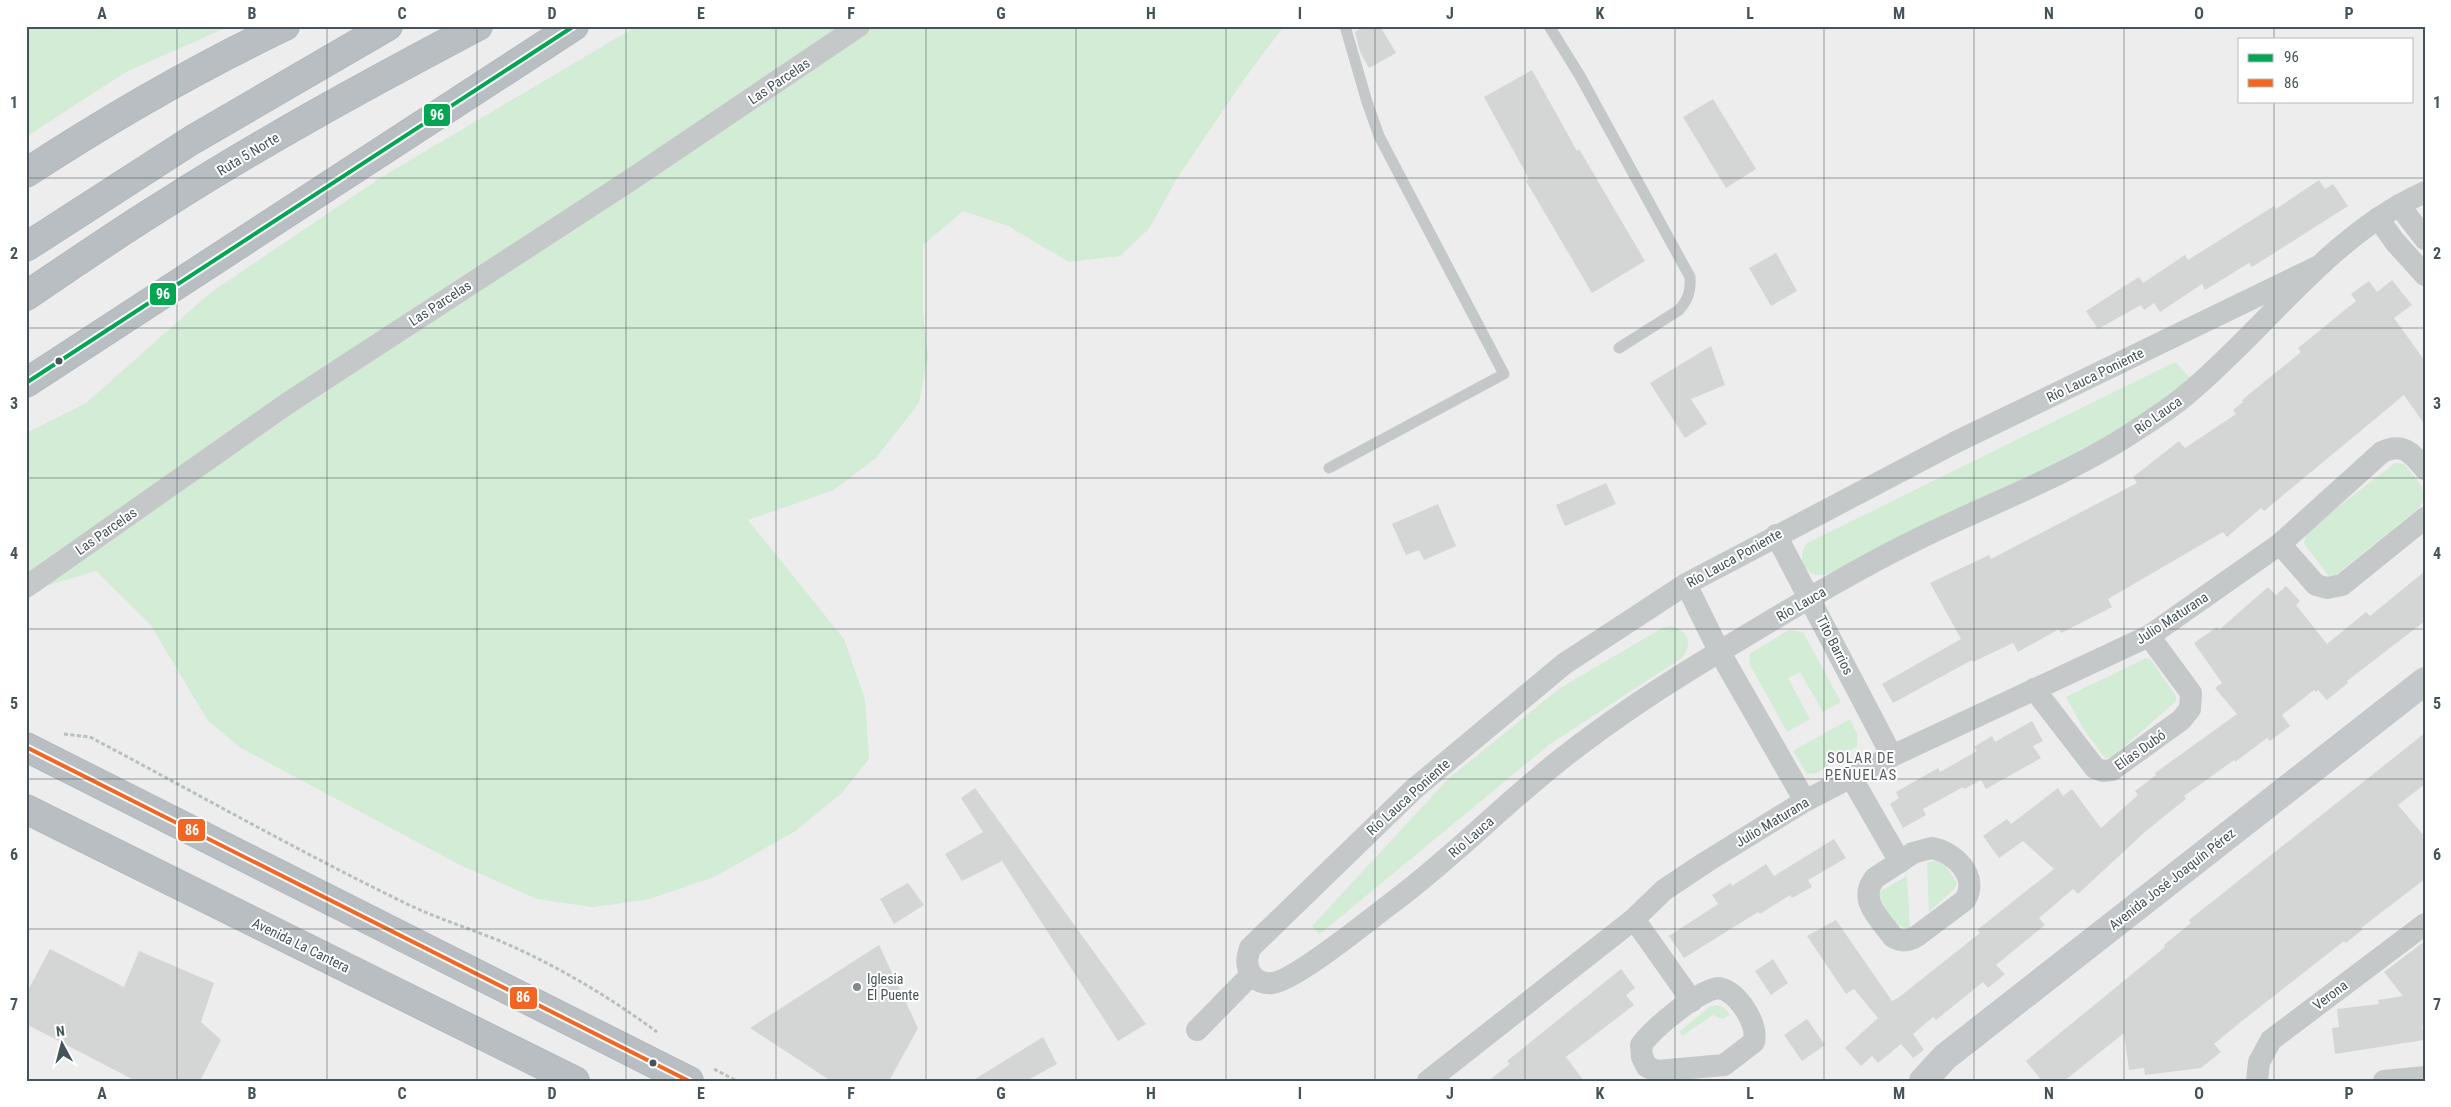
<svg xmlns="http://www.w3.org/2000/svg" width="2451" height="1107" font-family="'Roboto Condensed',sans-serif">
<rect width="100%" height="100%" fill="#eeeded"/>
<g fill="#d2ecd6">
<path d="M 26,26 L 230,26 L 126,72 L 26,137 Z"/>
<path d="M 637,26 L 1284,26 L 1245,78 L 1176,180 L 1149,229 L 1120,256 L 1069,262 L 1008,226 L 963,211 L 923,245 L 923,311 L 928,356 L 919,403 L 876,458 L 834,490 L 748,520 L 844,639 L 865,699 L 869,759 L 842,793 L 794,832 L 714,877 L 646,900 L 592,907 L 537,899 L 460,865 L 241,748 L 208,721 L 150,624 L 96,571 L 26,592 L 26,433 L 86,403 L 210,293 L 380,178 Z"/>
<path d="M 2175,362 L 2192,380 L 2146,415 L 2045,474 L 1935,519 L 1830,574 L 1815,575 C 1801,568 1798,556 1807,543 Z"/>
<path d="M 2395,463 L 2404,464 C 2415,478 2432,491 2419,508 L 2336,575 L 2329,576 L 2304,544 L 2306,532 Z"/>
<path d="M 1671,626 C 1689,630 1693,645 1682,658 L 1550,744 L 1320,934 L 1312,926 L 1448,779 L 1560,688 L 1664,627 Z"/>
<path d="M 1789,630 L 1803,632 L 1841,702 L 1823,712 L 1800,672 L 1788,678 L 1810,719 L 1787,732 L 1750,665 L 1749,654 Z"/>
<path d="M 2146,658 L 2151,660 L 2176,696 L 2176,701 L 2112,757 L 2105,758 L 2083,728 L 2066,697 Z"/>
<path d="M 1850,719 L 1857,734 L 1857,746 L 1817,773 L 1807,774 L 1793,751 Z"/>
<path d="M 1937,860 L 1943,861 L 1957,883 L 1954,889 L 1929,912 L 1927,863 Z"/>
<path d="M 1907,876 L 1910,928 C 1892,929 1886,910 1878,896 L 1881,891 Z"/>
<path d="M 1716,1005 L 1723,1007 L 1730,1015 L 1722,1019 L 1713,1015 L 1682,1036 L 1680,1031 L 1709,1007 Z"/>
</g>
<g fill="#d4d5d5">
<path d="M 1365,26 L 1380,26 L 1396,53 L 1369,68 L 1360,52 L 1355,32 Z"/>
<path d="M 1532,70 L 1577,151 L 1579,149 L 1645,261 L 1592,293 L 1526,181 L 1529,179 L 1484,97 Z"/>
<path d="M 1713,99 L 1756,169 L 1726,188 L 1683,117 Z"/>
<path d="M 2319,180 L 2325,189 L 2333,184 L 2348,206 L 2252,267 L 2249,263 L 2205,290 L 2202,284 L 2160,312 L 2154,303 L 2144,310 L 2141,305 L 2098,329 L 2086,311 L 2139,277 L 2143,283 L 2185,255 L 2188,260 L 2274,206 L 2276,209 Z"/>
<path d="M 1776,253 L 1797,291 L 1771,306 L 1749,268 Z"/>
<path d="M 2392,280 L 2412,305 L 2394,318 L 2425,361 L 2425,425 L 2404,395 L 2264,511 L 2261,508 L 2227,537 L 2223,532 L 2108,599 L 2112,607 L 2061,633 L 2059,629 L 2018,652 L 2013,643 L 1973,662 L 1972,660 L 1893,703 L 1882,684 L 1961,639 L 1930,583 L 1989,555 L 1991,559 L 2137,483 L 2133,477 L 2179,441 L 2185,448 L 2236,414 L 2233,410 L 2243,402 L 2242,400 L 2301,352 L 2298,348 L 2356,301 L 2351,294 L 2369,281 L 2377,292 Z"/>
<path d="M 1711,346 L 1725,385 L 1691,399 L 1707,424 L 1685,438 L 1650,383 Z"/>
<path d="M 1606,483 L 1616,504 L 1565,526 L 1556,505 Z"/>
<path d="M 1438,504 L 1456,546 L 1424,560 L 1419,550 L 1406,555 L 1392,524 Z"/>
<path d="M 2425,571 L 2425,621 L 2347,681 L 2348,683 L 2327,700 L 2318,690 L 2316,692 L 2314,690 L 2282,715 L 2290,726 L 2270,741 L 2267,738 L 2235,762 L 2234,760 L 2184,796 L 2186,799 L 2146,831 L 2078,894 L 2073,889 L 2039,918 L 2045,925 L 1996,965 L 2005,974 L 1988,988 L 1983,982 L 1936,1020 L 1933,1017 L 1913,1034 L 1924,1050 L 1913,1058 L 1901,1044 L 1878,1063 L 1872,1056 L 1861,1066 L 1845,1048 L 1878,1018 L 1854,989 L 1846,994 L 1807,936 L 1836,920 L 1892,1001 L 1898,998 L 1980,933 L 1977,930 L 2054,869 L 2023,841 L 1999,858 L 1983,836 L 2007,819 L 2011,824 L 2058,788 L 2063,796 L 2072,789 L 2101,828 L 2138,795 L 2135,791 L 2156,775 L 2155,773 L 2237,714 L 2215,688 L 2222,683 L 2194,643 L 2217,627 L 2219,630 L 2268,587 L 2276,595 L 2286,586 L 2300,601 L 2296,605 L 2327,644 L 2366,612 L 2370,616 Z"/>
<path d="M 2032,721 L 2043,741 L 2033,746 L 2041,758 L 1986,789 L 1981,780 L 1964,789 L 1963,787 L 1923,809 L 1926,815 L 1903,828 L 1890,804 L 1899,798 L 1896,792 L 1938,768 L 1940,772 L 1977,751 L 1974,747 L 1992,736 L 1995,742 Z"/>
<path d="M 2425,733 L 2425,784 L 2398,805 L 2425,837 L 2425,879 L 2361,928 L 2362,930 L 2346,943 L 2344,941 L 2242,1021 L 2214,1044 L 2221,1052 L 2201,1068 L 2145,1075 L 2144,1068 L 2129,1070 L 2124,1033 L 2064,1081 L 2042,1081 L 2026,1061 L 2165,947 L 2164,945 L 2191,923 L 2189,920 Z"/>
<path d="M 975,788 L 1146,1024 L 1118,1041 L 1002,861 L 962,881 L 945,854 L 983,832 L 961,798 Z"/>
<path d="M 1834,839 L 1846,858 L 1808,880 L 1812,887 L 1792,898 L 1790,895 L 1760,914 L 1758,912 L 1684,958 L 1669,936 L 1718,904 L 1712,895 L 1731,883 L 1732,886 L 1766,864 L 1774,876 Z"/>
<path d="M 908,883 L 924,905 L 894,924 L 880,899 Z"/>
<path d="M 2425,941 L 2425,1024 L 2422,1025 L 2424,1040 L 2335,1054 L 2332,1028 L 2339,1027 L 2337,1009 L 2379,1004 L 2378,1000 L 2403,996 L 2384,972 Z"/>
<path d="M 879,945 L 918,1028 L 889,1081 L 831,1081 L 750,1028 Z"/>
<path d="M 50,949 L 124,987 L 139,951 L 214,983 L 201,1022 L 221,1040 L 200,1081 L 136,1081 L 26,1024 L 26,994 Z"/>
<path d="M 1773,959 L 1788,983 L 1771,995 L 1755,971 Z"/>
<path d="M 1621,969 L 1635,988 L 1626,995 L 1634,1005 L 1566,1057 L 1584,1081 L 1488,1081 L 1510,1064 L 1507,1061 Z"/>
<path d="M 1807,1019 L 1825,1045 L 1802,1061 L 1784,1035 Z"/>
<path d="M 1043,1037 L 1057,1064 L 1026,1081 L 972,1081 Z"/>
</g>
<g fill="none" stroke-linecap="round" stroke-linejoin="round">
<defs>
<g id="highway">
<path d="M 26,173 C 110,118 195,69 285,26"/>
<path d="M 26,247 L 192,140 L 388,26"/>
<path d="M 26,296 C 72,265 118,233 165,204 C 267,139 372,82 478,26"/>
<path d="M 26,383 L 574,26"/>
<path d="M 26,747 L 689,1081"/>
<path d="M 26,809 L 575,1081"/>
</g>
</defs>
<use href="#highway" stroke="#b3b9bd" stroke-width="30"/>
<g stroke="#b5c1bb" stroke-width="3" stroke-dasharray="4 2.5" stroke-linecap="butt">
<path d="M 64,734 L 90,737 C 194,792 298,851 405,903 C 436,918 468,928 500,941 C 556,965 608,996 657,1032"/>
<path d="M 714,1069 L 737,1081"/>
</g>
<g stroke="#c5c8c9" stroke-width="11">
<path d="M 1549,26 L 1580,76 L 1690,277 C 1691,291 1688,300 1679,310 L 1619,348"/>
<path d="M 1329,468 L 1504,374 L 1379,136 L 1367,102 L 1345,26"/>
</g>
<g stroke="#c5c8c9" stroke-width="22">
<path d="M 2399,205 L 2425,239"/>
<path d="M 2378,218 L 2395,242 L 2425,275"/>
<path d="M 2317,267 L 1956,442 L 1686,584 L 1564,664 L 1414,789 L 1250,948 C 1247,957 1245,966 1252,975 C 1256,981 1265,984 1272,983 C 1295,981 1370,919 1393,902 C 1452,858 1503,805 1560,760 C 1612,719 1668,682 1724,649 C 1789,610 1854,570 1922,537 C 1998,500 2074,473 2144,425 C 2158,416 2173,406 2186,395 C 2266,329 2328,236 2425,192"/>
<path d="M 1776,535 L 1892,756"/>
<path d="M 2280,544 L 2316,585 L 2327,588 L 2342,585 L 2425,518"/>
<path d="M 1686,584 L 1719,651 L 1805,801"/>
<path d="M 26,587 L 288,403 L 629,181 L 859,26"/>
<path d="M 2034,689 L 2095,768 L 2103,771 L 2112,770 L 2181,720 L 2190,709 L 2191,693 L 2149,636"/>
<path d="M 1851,777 L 1900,862"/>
<path d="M 1931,848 C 1954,851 1980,877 1965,900 L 1917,936 C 1909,941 1901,942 1893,937 C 1880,919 1857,900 1875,878 L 1913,853 Z"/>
<path d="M 1634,919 L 1692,1001"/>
<path d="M 1719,988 C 1738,992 1758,1023 1754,1042 L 1724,1065 L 1657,1071 L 1647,1067 L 1642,1057 L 1641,1045 C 1654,1028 1698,990 1719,988 Z"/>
<path d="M 1197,1030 L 1251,975"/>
<path d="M 1428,1081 L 1634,919 L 1664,890 L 1706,862 L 1805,801 L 1892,756 L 2149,636 L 2280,544 L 2382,452 C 2403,442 2412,453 2425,469"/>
<path d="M 2257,1081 L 2259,1062 L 2271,1040 L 2425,924"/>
<path d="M 2384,1081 L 2425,1077"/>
</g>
<path stroke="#c4c8ca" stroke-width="28" d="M 1923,1081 L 1945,1057 L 2425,681"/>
<use href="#highway" stroke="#b8bec1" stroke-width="28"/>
<defs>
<path id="bus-1" d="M 26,383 L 574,26"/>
<path id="bus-2" d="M 26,747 L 689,1081"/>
</defs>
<use href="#bus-1" stroke="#fff" stroke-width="8"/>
<use href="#bus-2" stroke="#fff" stroke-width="8"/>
<use href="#bus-1" stroke="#00a651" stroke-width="4"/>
<use href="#bus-2" stroke="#f26522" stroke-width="4"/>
</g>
<path fill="none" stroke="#465459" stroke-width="1" stroke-opacity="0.55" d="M 177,26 L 177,1081M 327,26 L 327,1081M 477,26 L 477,1081M 626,26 L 626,1081M 776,26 L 776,1081M 926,26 L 926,1081M 1076,26 L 1076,1081M 1226,26 L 1226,1081M 1375,26 L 1375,1081M 1525,26 L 1525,1081M 1675,26 L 1675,1081M 1824,26 L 1824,1081M 1974,26 L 1974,1081M 2124,26 L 2124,1081M 2274,26 L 2274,39M 2274,101 L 2274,1081M 26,178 L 2425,178M 26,328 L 2425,328M 26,478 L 2425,478M 26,629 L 2425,629M 26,779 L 2425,779M 26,929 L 2425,929"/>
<g fill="#465459" stroke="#fff" stroke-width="2">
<circle cx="59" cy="361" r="4.5"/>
<circle cx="653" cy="1063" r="4.5"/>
</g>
<circle fill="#818a8d" stroke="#fff" stroke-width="2" cx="857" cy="987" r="5"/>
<g text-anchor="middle" stroke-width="4" stroke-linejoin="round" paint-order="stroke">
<g font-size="14" fill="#465459" stroke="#fff">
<text transform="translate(779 81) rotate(-34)" y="5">Las Parcelas</text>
<text transform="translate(248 154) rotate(-31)" y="5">Ruta 5 Norte</text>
<text transform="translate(440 303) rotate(-33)" y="5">Las Parcelas</text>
<text transform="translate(2095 375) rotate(-26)" y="5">Río Lauca Poniente</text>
<text transform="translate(2158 415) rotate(-35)" y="5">Río Lauca</text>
<text transform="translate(106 531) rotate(-35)" y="5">Las Parcelas</text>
<text transform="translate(1734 558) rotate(-29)" y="5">Río Lauca Poniente</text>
<text transform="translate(1801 604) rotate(-30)" y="5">Río Lauca</text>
<text transform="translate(2172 618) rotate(-33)" y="5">Julio Maturana</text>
<text transform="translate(1835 645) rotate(63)" y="5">Tito Barrios</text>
<text transform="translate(2140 750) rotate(-35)" y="5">Elías Dubó</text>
<text transform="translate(1408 797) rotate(-42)" y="5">Río Lauca Poniente</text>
<text transform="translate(1772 822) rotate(-31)" y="5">Julio Maturana</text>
<text transform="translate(1471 837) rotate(-41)" y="5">Río Lauca</text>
<text transform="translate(2172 879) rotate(-38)" y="5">Avenida José Joaquín Pérez</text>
<text transform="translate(301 945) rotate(26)" y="5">Avenida La Cantera</text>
<text transform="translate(2330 995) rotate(-37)" y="5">Verona</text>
</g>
<g font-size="14" fill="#465459" stroke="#fff" text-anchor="start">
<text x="867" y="984">Iglesia<tspan x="867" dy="16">El Puente</tspan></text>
</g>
<g font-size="15" letter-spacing="1" fill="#5a5f61" stroke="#fff">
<text x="1861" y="763">SOLAR DE<tspan x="1861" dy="17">PEÑUELAS</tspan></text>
</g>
</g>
<g stroke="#fff" stroke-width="2">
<rect x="423" y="103" width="28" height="24" rx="5" fill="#00a651"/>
<rect x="149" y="282" width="28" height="24" rx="5" fill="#00a651"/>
<rect x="177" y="818" width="29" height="24" rx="5" fill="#f26522"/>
<rect x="509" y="986" width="29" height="24" rx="5" fill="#f26522"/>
</g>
<g font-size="14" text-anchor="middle" font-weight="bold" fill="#fff">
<text x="437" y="120">96</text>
<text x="163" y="299">96</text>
<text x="192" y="835">86</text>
<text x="523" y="1002">86</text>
</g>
<rect width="2451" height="1107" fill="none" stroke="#ffffff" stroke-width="55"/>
<rect x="2238" y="38" width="175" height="65" fill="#ffffff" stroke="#b5bbbd"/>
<rect x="2248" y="54" width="25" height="8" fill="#00a651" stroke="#b5bbbd"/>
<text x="2284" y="62" font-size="15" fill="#465459">96</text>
<rect x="2248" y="79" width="25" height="8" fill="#f26522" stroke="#b5bbbd"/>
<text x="2284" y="88" font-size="15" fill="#465459">86</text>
<g transform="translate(62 1044) rotate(353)" stroke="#ffffff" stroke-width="4" paint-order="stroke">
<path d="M0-4L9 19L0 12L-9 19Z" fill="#465459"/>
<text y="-8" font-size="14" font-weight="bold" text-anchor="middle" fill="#465459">N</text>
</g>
<rect x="28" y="28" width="2396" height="1052" fill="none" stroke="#465459" stroke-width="2"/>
<g font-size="16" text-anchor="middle" font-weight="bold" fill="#465459">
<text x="102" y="19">A</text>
<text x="252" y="19">B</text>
<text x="402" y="19">C</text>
<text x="552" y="19">D</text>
<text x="701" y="19">E</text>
<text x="851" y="19">F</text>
<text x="1001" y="19">G</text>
<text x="1151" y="19">H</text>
<text x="1300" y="19">I</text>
<text x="1450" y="19">J</text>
<text x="1600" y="19">K</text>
<text x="1750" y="19">L</text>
<text x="1899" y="19">M</text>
<text x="2049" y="19">N</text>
<text x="2199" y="19">O</text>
<text x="2349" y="19">P</text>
<text x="14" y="108">1</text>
<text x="2437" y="108">1</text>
<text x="14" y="259">2</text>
<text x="2437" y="259">2</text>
<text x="14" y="409">3</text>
<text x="2437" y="409">3</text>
<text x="14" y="559">4</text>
<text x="2437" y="559">4</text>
<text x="14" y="709">5</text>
<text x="2437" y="709">5</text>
<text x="14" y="860">6</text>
<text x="2437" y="860">6</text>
<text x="14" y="1010">7</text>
<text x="2437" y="1010">7</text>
<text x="102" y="1099">A</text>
<text x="252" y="1099">B</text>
<text x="402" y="1099">C</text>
<text x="552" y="1099">D</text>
<text x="701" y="1099">E</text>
<text x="851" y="1099">F</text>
<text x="1001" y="1099">G</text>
<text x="1151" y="1099">H</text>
<text x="1300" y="1099">I</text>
<text x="1450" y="1099">J</text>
<text x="1600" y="1099">K</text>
<text x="1750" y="1099">L</text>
<text x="1899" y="1099">M</text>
<text x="2049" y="1099">N</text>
<text x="2199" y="1099">O</text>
<text x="2349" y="1099">P</text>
</g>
</svg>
